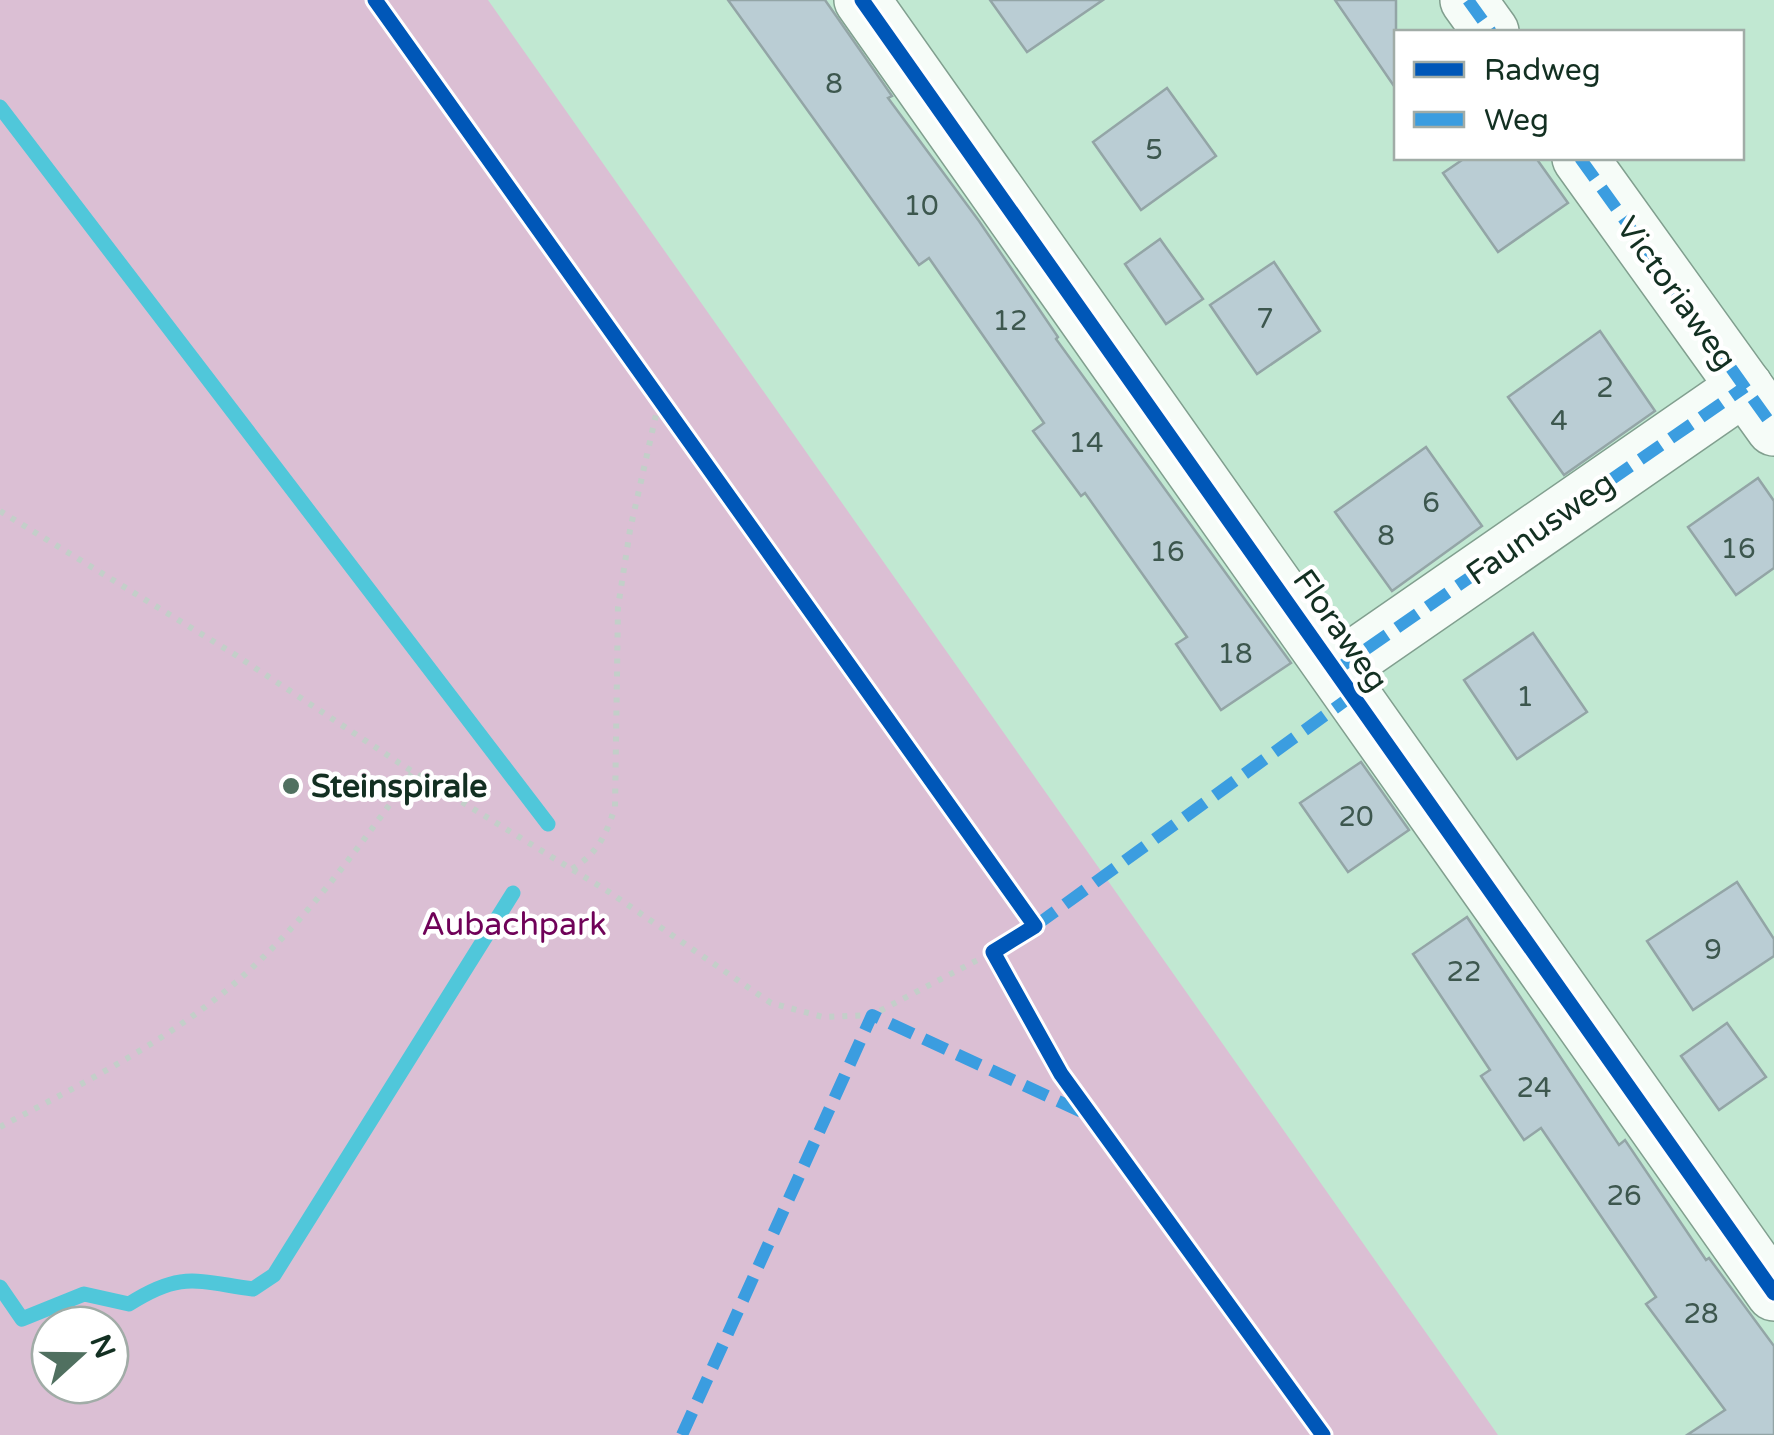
<svg xmlns="http://www.w3.org/2000/svg" width="1774" height="1435" font-family="'Varela Round',sans-serif">
<rect width="100%" height="100%" fill="#c1e8d2"/>
<path fill="#dbbfd4" fill-rule="evenodd" d="M 0,0 L 488,0 L 1498,1435 L 0,1435 ZM 50,1325 L 110,1325 L 110,1385 L 50,1385 Z"/>
<g fill="none" stroke-linecap="round" stroke-linejoin="round">
<g stroke="#50c7da" stroke-width="15">
<path d="M 0,107 L 548,824"/>
<path d="M 0,1287 L 22,1319 L 84,1294 L 129,1304 C 181,1271 195,1281 253,1289 L 274,1275 L 513,893"/>
</g>
</g>
<g fill="#bacdd4" stroke="#93a5a6" stroke-width="2.5">
<path d="M 728,0 L 825,0 L 892,96 L 888,98 L 979,221 L 1058,337 L 1056,339 L 1291,663 L 1221,710 L 1176,644 L 1187,637 L 1085,493 L 1081,496 L 1033,431 L 1044,423 L 929,258 L 919,265 Z"/>
<path d="M 990,0 L 1103,0 L 1027,52 Z"/>
<path d="M 1335,0 L 1396,0 L 1396,89 Z"/>
<path d="M 1167,88 L 1216,156 L 1141,210 L 1093,142 Z"/>
<path d="M 1465,158 L 1536,158 L 1568,203 L 1498,252 L 1443,173 Z"/>
<path d="M 1160,239 L 1203,299 L 1166,324 L 1125,264 Z"/>
<path d="M 1274,262 L 1320,331 L 1257,374 L 1210,305 Z"/>
<path d="M 1600,331 L 1655,411 L 1564,475 L 1508,397 Z"/>
<path d="M 1426,447 L 1482,526 L 1392,591 L 1335,512 Z"/>
<path d="M 1758,478 L 1774,501 L 1774,568 L 1736,595 L 1688,527 Z"/>
<path d="M 1533,633 L 1587,712 L 1517,759 L 1464,680 Z"/>
<path d="M 1361,762 L 1409,830 L 1348,872 L 1300,803 Z"/>
<path d="M 1737,882 L 1774,939 L 1774,956 L 1693,1010 L 1647,941 Z"/>
<path d="M 1467,917 L 1619,1145 L 1625,1140 L 1706,1260 L 1709,1258 L 1774,1346 L 1774,1435 L 1687,1435 L 1725,1410 L 1646,1304 L 1656,1297 L 1541,1128 L 1524,1140 L 1481,1076 L 1490,1070 L 1413,954 Z"/>
<path d="M 1727,1023 L 1766,1077 L 1719,1110 L 1681,1056 Z"/>
</g>
<g fill="none" stroke-linecap="round" stroke-linejoin="round">
<defs>
<g id="minor">
<path d="M 862,0 L 1774,1293"/>
<path d="M 1468,0 L 1491,32"/>
<path d="M 1580,158 L 1774,428"/>
<path d="M 1336,670 L 1745,387"/>
</g>
</defs>
<use href="#minor" stroke="#819f8f" stroke-width="58"/>
<g stroke="#c3cfc9" stroke-width="6" stroke-dasharray="5 8" stroke-linecap="butt">
<path d="M 0,511 L 234,654 L 413,772 L 609,892 L 771,1003 L 823,1017 L 872,1015 L 993,952"/>
<path d="M 572,869 C 598,853 606,835 615,807 L 618,607 L 630,530 L 660,397"/>
<path d="M 0,1127 C 70,1090 141,1055 205,1007 C 290,944 352,857 413,772"/>
</g>
<use href="#minor" stroke="#f6fcf8" stroke-width="55"/>
<g stroke="#3b9de0" stroke-width="12" stroke-dasharray="25 12" stroke-linecap="butt">
<path d="M 1468,0 L 1491,32"/>
<path d="M 1580,158 L 1774,428"/>
<path d="M 1336,670 L 1745,387"/>
<path d="M 1035,926 L 1353,695"/>
<path d="M 682,1435 L 872,1015 L 1084,1113"/>
</g>
<defs>
<g id="cycleway">
<path d="M 375,0 L 1035,926 L 993,952 L 1061,1074 L 1323,1435"/>
<path d="M 862,0 L 1774,1293"/>
</g>
</defs>
<use href="#cycleway" stroke="#fff" stroke-width="21"/>
<use href="#cycleway" stroke="#0057b8" stroke-width="15"/>
</g>
<circle fill="#507060" stroke="#fff" stroke-width="4" cx="291" cy="786" r="10"/>
<g text-anchor="middle" stroke-width="9" stroke-linejoin="round" paint-order="stroke">
<g font-size="28" fill="#3d574e">
<text x="834" y="93">8</text>
<text x="1154" y="159">5</text>
<text x="921" y="215">10</text>
<text x="1265" y="328">7</text>
<text x="1010" y="330">12</text>
<text x="1605" y="397">2</text>
<text x="1559" y="430">4</text>
<text x="1086" y="452">14</text>
<text x="1431" y="512">6</text>
<text x="1386" y="545">8</text>
<text x="1738" y="558">16</text>
<text x="1167" y="561">16</text>
<text x="1235" y="663">18</text>
<text x="1525" y="706">1</text>
<text x="1356" y="826">20</text>
<text x="1713" y="959">9</text>
<text x="1464" y="981">22</text>
<text x="1534" y="1097">24</text>
<text x="1624" y="1205">26</text>
<text x="1701" y="1323">28</text>
</g>
<g font-size="32" fill="#133022" stroke="#fff">
<text transform="translate(1677 293) rotate(54)" y="11">Victoriaweg</text>
<text transform="translate(1540 528) rotate(-35)" y="11">Faunusweg</text>
<text transform="translate(1341 630) rotate(55)" y="11">Floraweg</text>
</g>
<g font-size="32" font-weight="bold" fill="#133022" stroke="#fff" text-anchor="start">
<text x="311" y="797">Steinspirale</text>
</g>
<g font-size="32" fill="#6f0258" stroke="#fff">
<text x="514" y="935">Aubachpark</text>
</g>
</g>
<rect x="1394" y="30" width="350" height="130" fill="#ffffff" stroke="#a1aca7" stroke-width="2.5"/>
<rect x="1414" y="62" width="50" height="15" fill="#0057b8" stroke="#a1aca7" stroke-width="2.5"/>
<text x="1484" y="80" font-size="30" fill="#133022">Radweg</text>
<rect x="1414" y="112" width="50" height="15" fill="#3b9de0" stroke="#a1aca7" stroke-width="2.5"/>
<text x="1484" y="130" font-size="30" fill="#133022">Weg</text>
<g transform="translate(80 1355) rotate(69)"><circle r="48" fill="#ffffff" stroke="#a1aca7" stroke-width="2.5"/>
<path d="M0-8L18 38L0 25L-18 38Z" fill="#507060"/>
<text y="-15" font-size="28" font-weight="bold" text-anchor="middle" fill="#133022">N</text>
</g>
</svg>
